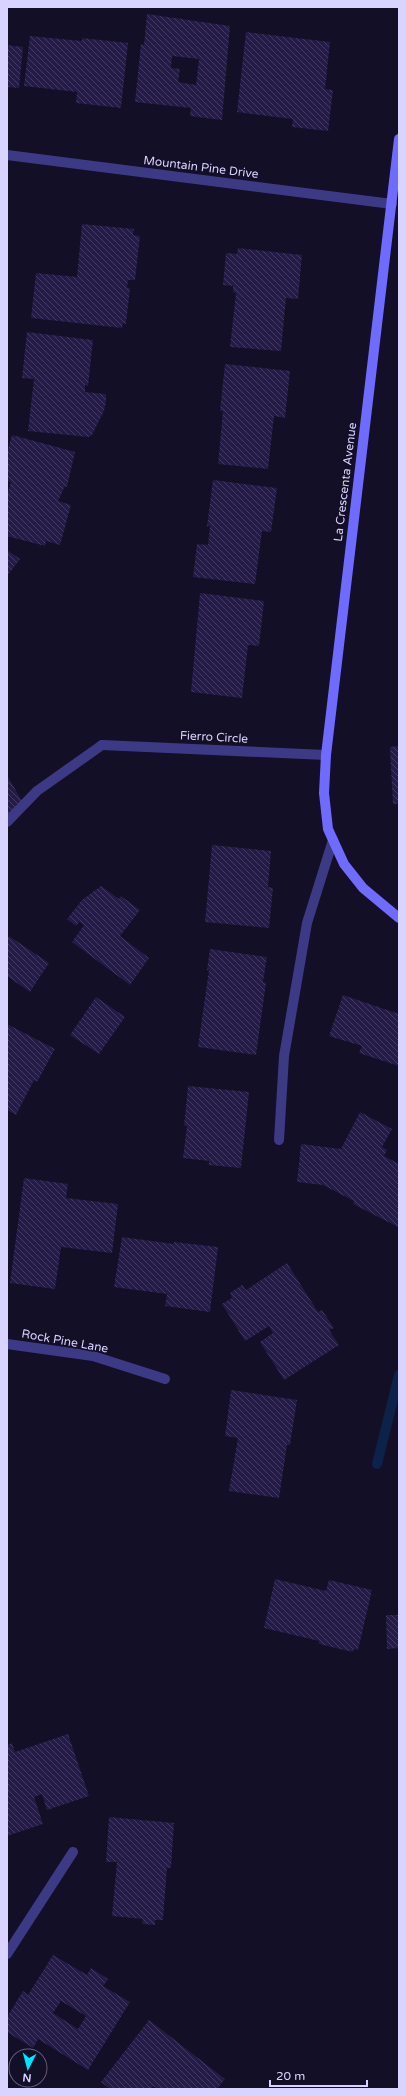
<svg xmlns="http://www.w3.org/2000/svg" width="406" height="2096" font-family="'Varela Round',sans-serif">
<defs>
<pattern id="building-back-hatch" width="6" height="6" patternUnits="userSpaceOnUse"><rect width="6" height="6" fill="#241b47"/><path d="M-1 5l2 2M0 0l6 6M5-1l2 2" fill="none" stroke="#433b63"/></pattern>
</defs>
<rect width="100%" height="100%" fill="#130f26"/>
<g fill="none" stroke-linecap="round" stroke-linejoin="round">
<path stroke="#0c2248" stroke-width="10" d="M 377,1464 L 399,1375"/>
</g>
<g fill="url(#building-back-hatch)" fill-rule="evenodd">
<path d="M 147,14 L 230,26 L 222,120 L 190,116 L 191,108 L 135,102 L 141,44 L 144,45 ZM 172,56 L 199,59 L 196,85 L 178,82 L 180,69 L 171,68 Z"/>
<path d="M 246,32 L 330,42 L 325,89 L 333,90 L 328,131 L 292,127 L 293,119 L 237,112 Z"/>
<path d="M 30,36 L 82,41 L 82,38 L 128,43 L 121,108 L 76,103 L 77,92 L 24,86 Z"/>
<path d="M 7,45 L 23,47 L 19,88 L 7,87 Z"/>
<path d="M 82,224 L 134,229 L 133,235 L 140,236 L 135,280 L 128,280 L 127,288 L 130,288 L 126,324 L 123,323 L 122,328 L 31,318 L 36,273 L 77,277 Z"/>
<path d="M 238,248 L 302,255 L 298,299 L 286,298 L 281,351 L 230,347 L 236,293 L 233,292 L 233,286 L 223,285 L 226,253 L 237,254 Z"/>
<path d="M 27,332 L 93,340 L 88,386 L 85,385 L 85,392 L 106,394 L 106,401 L 104,411 L 92,435 L 89,437 L 28,431 L 34,379 L 22,378 Z"/>
<path d="M 225,364 L 290,371 L 285,418 L 274,416 L 268,469 L 218,464 L 223,411 L 220,411 Z"/>
<path d="M 12,435 L 75,452 L 67,487 L 65,486 L 58,501 L 71,505 L 60,545 L 46,541 L 45,546 L 7,536 L 7,495 L 11,482 L 7,481 L 7,453 Z"/>
<path d="M 213,480 L 277,488 L 271,532 L 262,531 L 255,584 L 193,577 L 197,544 L 208,545 L 210,526 L 207,526 Z"/>
<path d="M 7,550 L 20,559 L 7,576 Z"/>
<path d="M 200,593 L 264,601 L 259,646 L 248,645 L 242,698 L 191,692 Z"/>
<path d="M 399,746 L 399,804 L 393,804 L 390,747 Z"/>
<path d="M 7,775 L 22,801 L 16,805 L 17,808 L 7,814 Z"/>
<path d="M 212,845 L 271,851 L 268,887 L 273,888 L 269,928 L 205,922 Z"/>
<path d="M 101,886 L 119,899 L 121,896 L 140,910 L 120,936 L 149,958 L 130,985 L 72,942 L 84,925 L 79,922 L 76,926 L 67,919 L 82,900 Z"/>
<path d="M 9,936 L 49,963 L 30,992 L 7,976 L 7,939 Z"/>
<path d="M 210,949 L 267,957 L 263,982 L 266,983 L 256,1055 L 198,1047 L 209,970 L 207,970 Z"/>
<path d="M 343,995 L 399,1014 L 399,1066 L 359,1053 L 362,1046 L 329,1036 Z"/>
<path d="M 96,997 L 125,1017 L 99,1054 L 70,1035 Z"/>
<path d="M 7,1024 L 55,1049 L 37,1082 L 34,1080 L 16,1115 L 7,1110 Z"/>
<path d="M 188,1086 L 249,1092 L 241,1168 L 209,1165 L 209,1161 L 183,1158 L 187,1126 L 184,1126 Z"/>
<path d="M 360,1112 L 392,1129 L 382,1147 L 387,1150 L 384,1156 L 399,1164 L 398,1227 L 353,1204 L 354,1201 L 323,1185 L 297,1182 L 301,1144 L 341,1149 Z"/>
<path d="M 24,1178 L 68,1184 L 66,1198 L 118,1204 L 112,1253 L 61,1247 L 55,1289 L 10,1283 Z"/>
<path d="M 122,1237 L 174,1244 L 174,1242 L 218,1247 L 210,1312 L 165,1306 L 167,1294 L 114,1287 Z"/>
<path d="M 287,1263 L 318,1312 L 322,1310 L 334,1328 L 329,1330 L 339,1345 L 284,1380 L 260,1342 L 273,1333 L 269,1326 L 245,1341 L 222,1304 L 232,1298 L 230,1293 L 242,1285 L 246,1290 Z"/>
<path d="M 231,1390 L 297,1400 L 290,1445 L 287,1445 L 279,1498 L 229,1491 L 238,1438 L 225,1436 Z"/>
<path d="M 275,1579 L 326,1591 L 329,1580 L 372,1590 L 358,1650 L 354,1649 L 353,1652 L 319,1644 L 319,1641 L 264,1628 Z"/>
<path d="M 386,1615 L 399,1615 L 399,1648 L 387,1649 Z"/>
<path d="M 68,1734 L 89,1796 L 47,1810 L 42,1794 L 34,1797 L 43,1824 L 7,1836 L 7,1745 L 12,1743 L 15,1752 Z"/>
<path d="M 109,1817 L 174,1823 L 171,1868 L 167,1868 L 163,1920 L 155,1920 L 155,1925 L 142,1924 L 143,1919 L 112,1916 L 117,1862 L 106,1862 Z"/>
<path d="M 53,1955 L 87,1975 L 91,1968 L 108,1979 L 103,1986 L 130,2002 L 88,2070 L 38,2039 L 33,2048 L 7,2032 L 7,2017 L 23,1991 L 28,1995 ZM 61,2001 L 86,2016 L 78,2029 L 53,2013 Z"/>
<path d="M 149,2020 L 225,2079 L 217,2089 L 158,2089 L 153,2086 L 151,2089 L 110,2089 L 101,2082 Z"/>
</g>
<g fill="none" stroke-linecap="round" stroke-linejoin="round">
<g stroke="#3d3a85" stroke-width="10">
<path d="M 7,822 L 37,791 L 102,745"/>
<path d="M 279,1140 L 284,1056 L 307,923 L 333,840"/>
<path d="M 7,1954 L 73,1852"/>
</g>
<g stroke="#3d3a85" stroke-width="10">
<path d="M 7,155 L 392,204"/>
<path d="M 102,745 L 326,755"/>
<path d="M 7,1344 L 93,1356 L 165,1379"/>
</g>
<path stroke="#6f6bff" stroke-width="10" d="M 399,139 L 326,755 L 324,793 L 328,829 L 344,864 L 363,888 L 399,918"/>
</g>
<g text-anchor="middle" stroke-width="3.5" stroke-linejoin="round" paint-order="stroke">
<g font-size="12" fill="#d9d4ff" stroke="#130f26">
<text transform="translate(201 167) rotate(7)" y="4">Mountain Pine Drive</text>
<text transform="translate(345 482) rotate(-83)" y="4">La Crescenta Avenue</text>
<text transform="translate(214 737) rotate(3)" y="4">Fierro Circle</text>
<text transform="translate(65 1341) rotate(10)" y="4">Rock Pine Lane</text>
</g>
</g>
<rect width="406" height="2096" fill="none" stroke="#d9d4ff" stroke-width="16"/>
<g transform="translate(28 2068) rotate(186)"><circle r="19" fill="#130f26" stroke="#625e7d"/>
<path d="M0-3L7 15L0 10L-7 15Z" fill="#00e5ff"/>
<text y="-6" font-size="11" font-weight="bold" text-anchor="middle" fill="#d9d4ff">N</text>
</g>
<path d="M270 2080v6h97v-6" fill="none" stroke="#d9d4ff" stroke-width="2"/>
<text x="276" y="2080" font-size="12" fill="#d9d4ff" stroke="#130f26" stroke-width="3" paint-order="stroke">20 m</text>
</svg>
